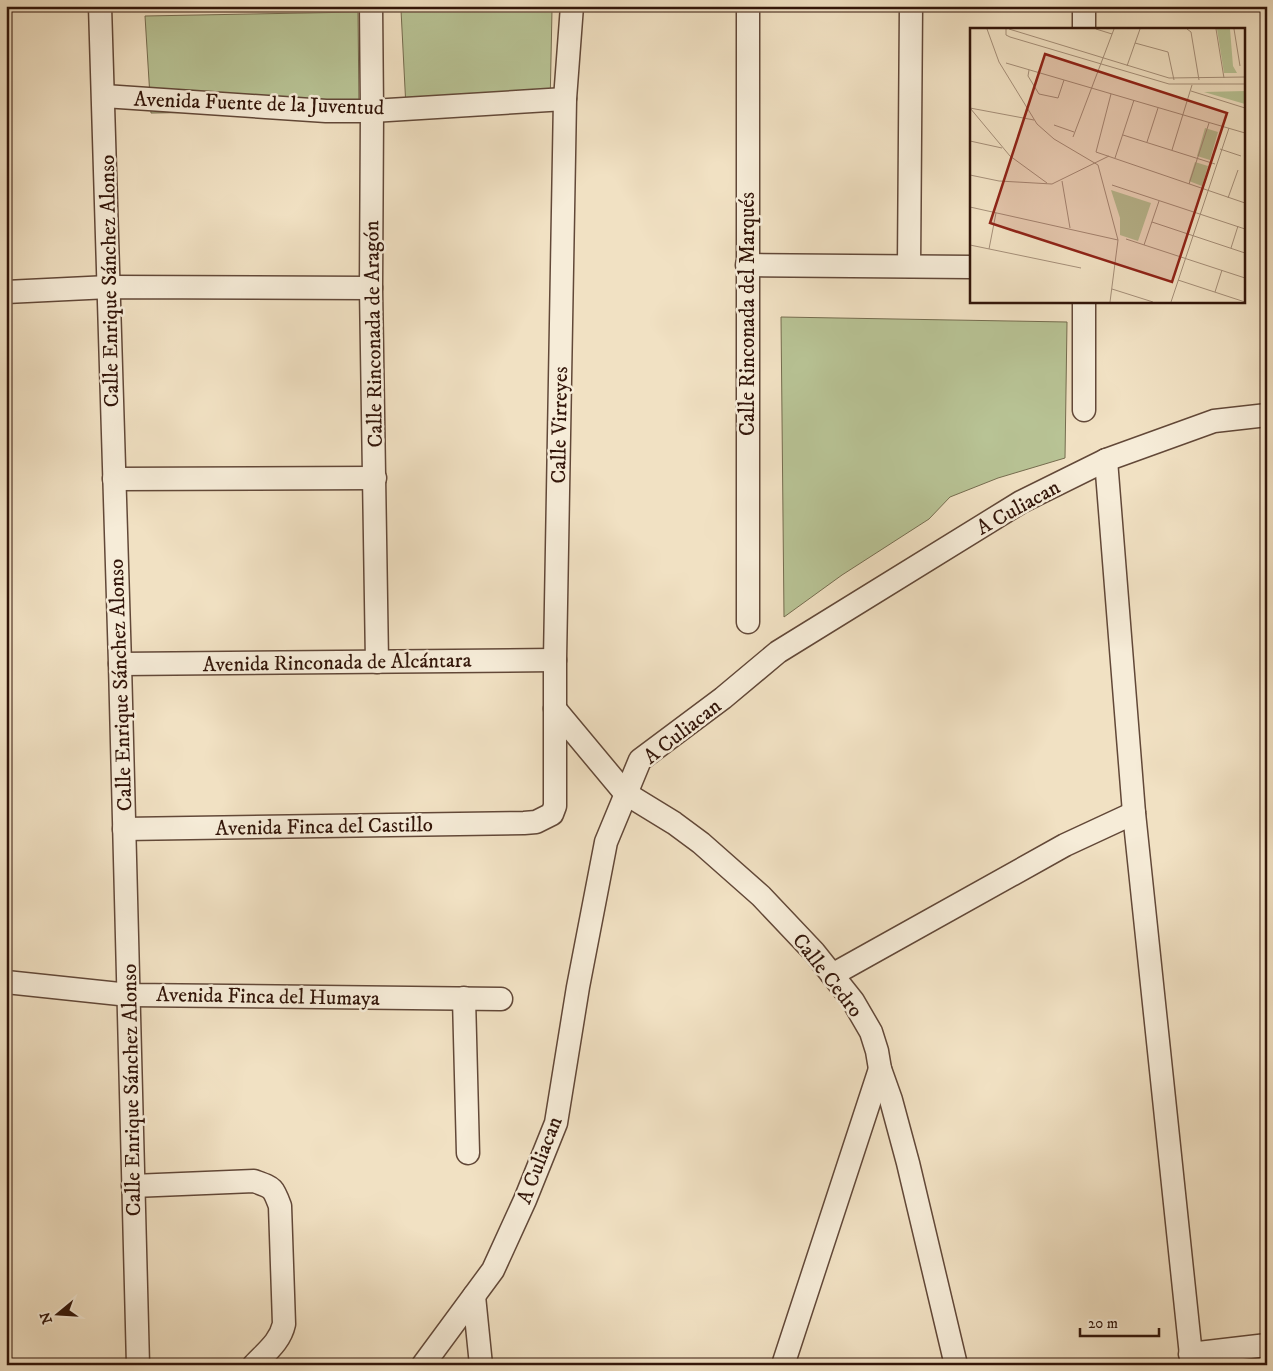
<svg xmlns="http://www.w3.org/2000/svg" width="1273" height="1371" font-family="'IM FELL DW Pica',serif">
<rect width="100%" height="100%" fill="#f1e1c3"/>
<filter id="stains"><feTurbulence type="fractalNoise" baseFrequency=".004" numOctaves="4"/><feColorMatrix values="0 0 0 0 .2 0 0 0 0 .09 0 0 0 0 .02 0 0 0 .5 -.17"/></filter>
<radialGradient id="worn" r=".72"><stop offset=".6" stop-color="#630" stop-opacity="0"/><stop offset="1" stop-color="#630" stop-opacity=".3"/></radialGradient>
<g fill="#b8c395" stroke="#756c4f">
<path d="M 401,10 L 552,10 L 550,107 L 406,108 Z"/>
<path d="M 358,12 L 359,110 L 151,113 L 145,16 Z"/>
<path d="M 781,317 L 1067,322 L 1065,458 L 998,478 L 950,497 L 929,519 L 842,575 L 784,617 Z"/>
</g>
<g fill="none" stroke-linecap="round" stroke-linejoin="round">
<defs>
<g id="street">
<path d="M 100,6 L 120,664 L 138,1365"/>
<path d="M 371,6 L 372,111 L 371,288 L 377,662"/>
<path d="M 748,6 L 748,622"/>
<path d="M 1084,29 L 1084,6"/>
<path d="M 104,96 L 326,111 L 372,111 L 565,99"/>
<path d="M 747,265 L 972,267"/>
<path d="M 909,266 L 911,6"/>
<path d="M 6,292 L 109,287 L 371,288"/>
<path d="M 1084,301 L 1084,410"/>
<path d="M 1106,460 L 1134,813 L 1192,1365"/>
<path d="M 114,479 L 375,478"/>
<path d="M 120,664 L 555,660"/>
<path d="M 555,709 L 625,793 L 674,823 L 701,843 L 761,896 L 814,952 L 853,1001 L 871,1032 L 877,1051 L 880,1069 L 891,1100 L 908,1163 L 956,1365"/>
<path d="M 124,829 L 524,823 L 536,822 L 552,814 L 555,806 L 555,660 L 565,99 L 572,6"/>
<path d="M 832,975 L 1065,845 L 1134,813"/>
<path d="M 6,982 L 129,995 L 501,999"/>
<path d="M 464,998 L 468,1153"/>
<path d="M 133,1186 L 254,1181 C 273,1188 273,1187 280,1206 L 284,1324 C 280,1342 266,1352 254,1365"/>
<path d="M 474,1296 L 481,1365"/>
<path d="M 1190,1354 L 1267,1345"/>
<path d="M 423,1365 L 493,1270 L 525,1200 L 556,1123 L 578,987 L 606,842 L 640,760 L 723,698 L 778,652 L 1021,502 L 1106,460 L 1214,421 L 1267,415"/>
<path d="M 783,1365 L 880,1069"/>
</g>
</defs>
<use href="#street" stroke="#624838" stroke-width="25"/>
<use href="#street" stroke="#f6ecd8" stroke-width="22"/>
</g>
<g text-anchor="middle" stroke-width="5" stroke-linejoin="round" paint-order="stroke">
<g font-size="21" fill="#321509" stroke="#f6ecd8">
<text transform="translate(259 103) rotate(2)" y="7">Avenida Fuente de la Juventud</text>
<text transform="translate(109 281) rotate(-91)" y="7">Calle Enrique Sánchez Alonso</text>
<text transform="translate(747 314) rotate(-90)" y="7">Calle Rinconada del Marqués</text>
<text transform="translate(373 334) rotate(-91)" y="7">Calle Rinconada de Aragón</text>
<text transform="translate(559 425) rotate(-89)" y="7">Calle Virreyes</text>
<text transform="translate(1018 507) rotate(-29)" y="7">A Culiacan</text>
<text transform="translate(337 662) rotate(-1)" y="7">Avenida Rinconada de Alcántara</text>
<text transform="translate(120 685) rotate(-92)" y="7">Calle Enrique Sánchez Alonso</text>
<text transform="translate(682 731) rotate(-38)" y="7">A Culiacan</text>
<text transform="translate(324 826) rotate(-1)" y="7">Avenida Finca del Castillo</text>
<text transform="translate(828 975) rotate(52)" y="7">Calle Cedro</text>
<text transform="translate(268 996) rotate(1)" y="7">Avenida Finca del Humaya</text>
<text transform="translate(131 1090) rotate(-91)" y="7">Calle Enrique Sánchez Alonso</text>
<text transform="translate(539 1160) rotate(-69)" y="7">A Culiacan</text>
</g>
</g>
<g transform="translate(970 28)">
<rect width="275" height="275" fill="#f1e1c3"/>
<path d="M 247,1 L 260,1 L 263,38 L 267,45 L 254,45 ZM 275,63 L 275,76 L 234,64 ZM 235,100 L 248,104 L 240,132 L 227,128 ZM 225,134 L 238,138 L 232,158 L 219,153 ZM 141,162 L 181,175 L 168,213 L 150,207 L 150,190 Z" fill="#b8c395"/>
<path fill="none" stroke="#a58f79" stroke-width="1" d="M 17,1 L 29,34 L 67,96 L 84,111 L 128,137 L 148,212 L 140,274M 36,1 L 36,7 L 40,9 L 199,56 L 275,56M 39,1 L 199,50 L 275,49M 126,1 L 142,6M 217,1 L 221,4 L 229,52M 246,1 L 254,50M 264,1 L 270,38M 165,15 L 198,24 L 204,52M 36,35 L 275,105M 157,38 L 170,1M 59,42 L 58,48 L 69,66 L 88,70 L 94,52M 221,63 L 275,80M 141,66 L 126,124 L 275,175M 0,80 L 40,128 L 77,155M 0,80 L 64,92M 84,97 L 104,104M 153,107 L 245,136M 103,109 L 144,1M 0,113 L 32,120M 177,114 L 188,80M 250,121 L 271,128M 202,122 L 222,57M 145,130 L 164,72M 0,147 L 29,153 L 82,156 L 139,128M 92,153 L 100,200M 219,156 L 239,95M 142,157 L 275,201M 258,170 L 268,142M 0,179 L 148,212M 182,194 L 275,225M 156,211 L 275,250M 0,217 L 111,240M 174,217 L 189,173M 261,220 L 268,198M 19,221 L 26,185M 208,252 L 275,274M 142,261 L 183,274M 245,264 L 252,242M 201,274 L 259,100"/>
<path fill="#8f2418" fill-opacity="0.15" stroke="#8f2418" stroke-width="2.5" d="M 75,26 L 257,85 L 202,254 L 20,195 Z"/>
<rect width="275" height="275" fill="none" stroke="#321509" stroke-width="2.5"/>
</g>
<rect width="1273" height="1371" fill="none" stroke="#f1e1c3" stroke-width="25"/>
<rect x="8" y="8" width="1258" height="1356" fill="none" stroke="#321509" stroke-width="2.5"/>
<rect x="12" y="12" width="1248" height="1346" fill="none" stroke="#321509"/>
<g transform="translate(58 1314) rotate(252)" stroke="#f6ecd8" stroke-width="4" paint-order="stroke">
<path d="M0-4L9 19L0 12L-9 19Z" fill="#321509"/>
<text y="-8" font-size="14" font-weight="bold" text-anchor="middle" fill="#321509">N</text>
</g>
<path d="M1080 1328v8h79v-8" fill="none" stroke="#321509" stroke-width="2.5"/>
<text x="1088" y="1328" font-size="15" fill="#321509" stroke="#f6ecd8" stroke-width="4" paint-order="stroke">20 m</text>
<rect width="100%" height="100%" filter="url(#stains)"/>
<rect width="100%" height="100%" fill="url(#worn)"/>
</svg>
